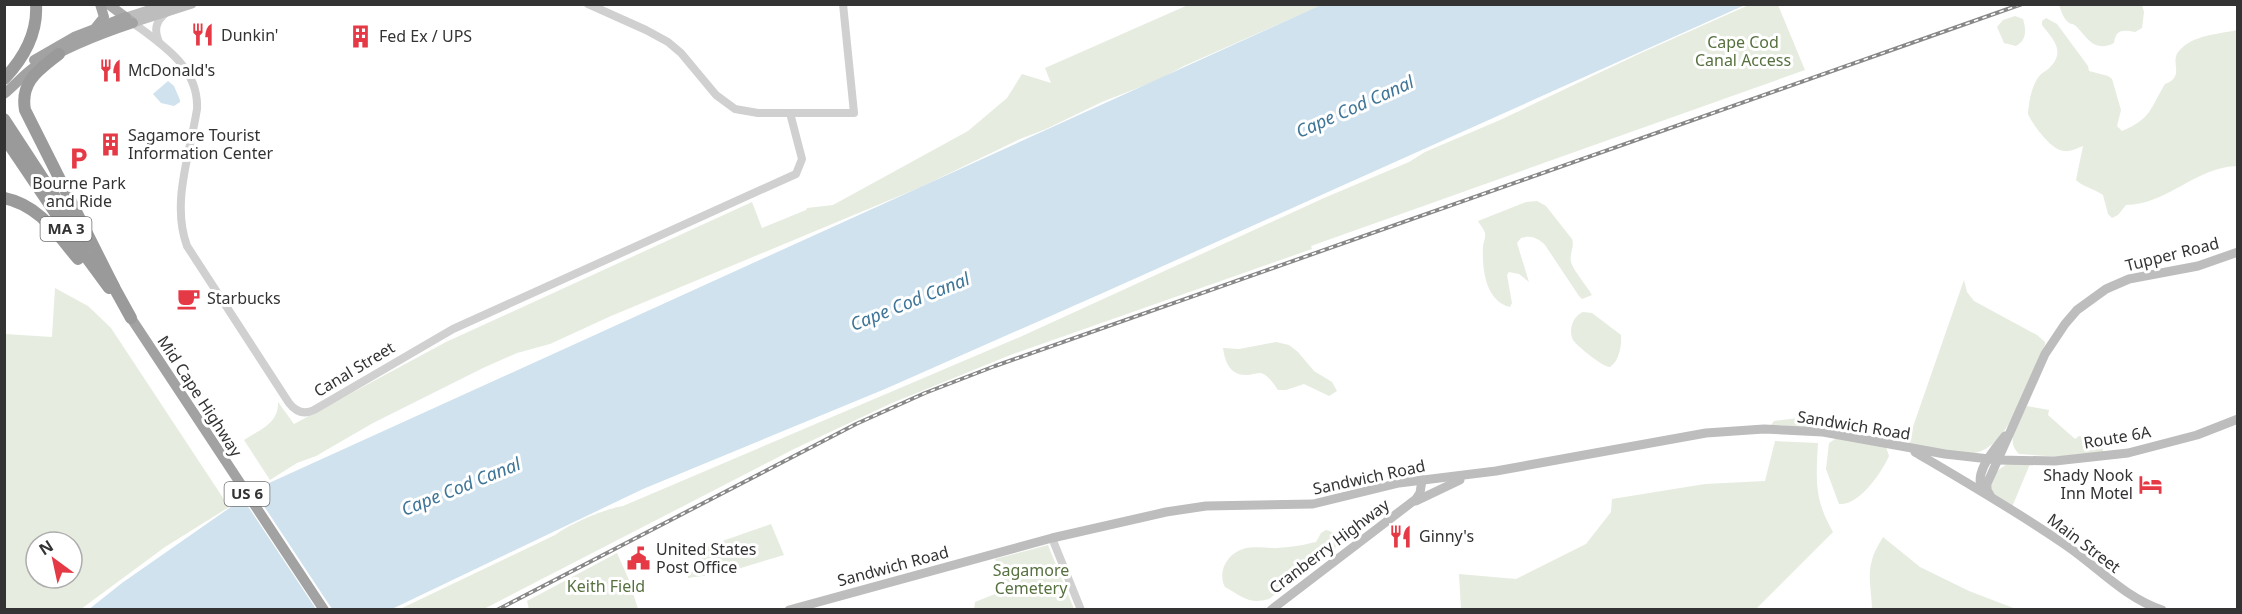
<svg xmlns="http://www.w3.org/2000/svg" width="2242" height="614" font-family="'Noto Sans',sans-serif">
<rect width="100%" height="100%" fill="#fff"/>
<g fill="#e6ecdf" fill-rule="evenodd">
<path d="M 1751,4 L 1778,5 L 1805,70 L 1311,246 L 1312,249 L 1013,354 L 892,403 L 794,449 L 484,609 L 400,609 L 555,535 C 570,524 604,509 623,506 L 1020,337 L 1324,198 L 1409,162 L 1425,152 L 1500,120 L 1641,53 Z"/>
<path d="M 1188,5 L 1322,5 L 1184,66 L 1158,80 L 1102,102 L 1046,129 L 1020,139 L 921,187 L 611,316 L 550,344 L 517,353 L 483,368 L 373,423 L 316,456 L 297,463 L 270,480 L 244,440 C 259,430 279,424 278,402 L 294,424 L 446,342 L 752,202 L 762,228 L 806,210 L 807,208 L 833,205 L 968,131 L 1007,98 L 1022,74 L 1051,83 L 1045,68 Z"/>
<path d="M 2059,5 L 2142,5 L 2144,12 L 2142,28 L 2135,32 C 2123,30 2116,29 2114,43 C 2095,53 2087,38 2077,27 C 2072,22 2073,26 2068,22 C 2063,18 2061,10 2059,5 Z"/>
<path d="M 2015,16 L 2023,19 C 2026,30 2027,40 2016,46 L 2004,43 L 1997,27 L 2003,20 Z"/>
<path d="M 2046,18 L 2057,24 L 2088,66 L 2089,71 L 2108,76 L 2112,79 L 2121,110 L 2117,126 L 2122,131 C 2151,119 2150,109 2165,84 C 2186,76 2169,62 2179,51 C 2192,35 2219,34 2237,30 L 2237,166 C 2196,167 2166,205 2126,205 L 2118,215 L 2112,218 L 2108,214 L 2103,195 C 2095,189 2081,186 2076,180 L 2083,146 C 2077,148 2071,152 2064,151 C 2051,150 2033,125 2028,114 C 2029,101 2032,83 2041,74 C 2045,71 2049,69 2052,65 C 2065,50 2052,38 2042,25 L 2042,21 Z"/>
<path d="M 1537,201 L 1546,206 L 1572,239 C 1575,247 1569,254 1571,262 C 1573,270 1587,286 1592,295 L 1582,299 L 1579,296 L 1545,245 C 1538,238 1531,235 1521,238 L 1517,243 L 1529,282 L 1519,274 L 1509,272 L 1507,275 L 1512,303 L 1510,307 C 1485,301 1482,268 1483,247 C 1483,243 1486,238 1485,233 C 1484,229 1480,225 1478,221 L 1526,202 Z"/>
<path d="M 1964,280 L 1967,292 L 1974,301 L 2037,335 L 2045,342 L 2045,345 C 2032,374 2008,452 1972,453 C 1951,453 1927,447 1907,444 Z"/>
<path d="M 55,288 L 88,306 L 111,328 L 229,507 L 165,547 L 81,609 L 5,609 L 5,334 L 52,337 ZM 36,542 L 72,542 L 72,578 L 36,578 Z"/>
<path d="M 1583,312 L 1592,313 L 1621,335 C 1622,345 1619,361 1610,367 C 1604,368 1577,346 1573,340 C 1568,330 1573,316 1583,312 Z"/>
<path d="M 1276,342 L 1289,345 L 1298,352 L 1314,371 L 1332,382 L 1337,391 L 1329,396 L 1304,384 L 1286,390 L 1278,390 C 1274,384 1268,375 1261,373 C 1256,373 1251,375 1246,375 C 1230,375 1225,362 1223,348 L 1239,349 Z"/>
<path d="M 2027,406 L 2049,410 L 2048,415 L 2075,439 L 2079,436 L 2093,439 L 2101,435 L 2103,452 L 2062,457 L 2019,454 C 2004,440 2019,421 2027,406 Z"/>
<path d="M 1807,417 L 1821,420 L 1826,426 L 1824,428 L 1771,425 L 1774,421 Z"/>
<path d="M 1837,438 L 1886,447 L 1889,456 C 1882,472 1859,506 1839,504 L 1826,469 L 1829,443 Z"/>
<path d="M 1775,441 L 1818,443 C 1816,480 1814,499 1833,532 L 1756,609 L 1461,609 L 1459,574 L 1516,579 L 1586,544 L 1611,512 L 1612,499 L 1705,484 L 1765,481 Z"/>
<path d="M 2007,464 L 2030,464 L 2012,507 L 1992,494 L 1990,490 L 1997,471 Z"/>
<path d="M 771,524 L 784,555 L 724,573 L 688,578 L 688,573 C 704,569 697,557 705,547 Z"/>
<path d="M 1326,530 C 1336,532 1339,540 1335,549 L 1269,599 C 1249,605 1241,596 1225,587 C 1217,572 1227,554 1243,549 C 1254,546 1266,548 1277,548 C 1289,547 1300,546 1311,543 L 1316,542 L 1321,533 Z"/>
<path d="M 1883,537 L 1920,567 L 1969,591 L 2016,609 L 1872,609 C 1872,594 1867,575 1872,560 C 1874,552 1879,544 1883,537 Z"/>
<path d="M 1048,545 L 1074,609 L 974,609 L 975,602 L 1005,590 L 995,559 Z"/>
<path d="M 617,553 L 629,580 L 638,609 L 529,609 L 527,601 Z"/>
</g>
<g fill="#cfe2ee">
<path d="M 1321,5 L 1745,5 L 1105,292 L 885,389 L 643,489 L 392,609 L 88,610 L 122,583 L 258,488 Z"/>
<path d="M 168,81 L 174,86 L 180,100 L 180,102 L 174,106 L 161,103 L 153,94 Z"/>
</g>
<path fill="#fff" d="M 252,488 L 332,609 L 316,609 L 241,496 Z"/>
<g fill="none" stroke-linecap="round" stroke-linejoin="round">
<g stroke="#d0d0d0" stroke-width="8">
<path d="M 588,4 L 646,30 L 668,42 L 681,53 L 716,95 L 735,109 L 758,113 L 854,113 L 843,4"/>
<path d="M 133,23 C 163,45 199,68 197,109 C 190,154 171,203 187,246 L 289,403 C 296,412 304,415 314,410 L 453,329 L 796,174 L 802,159 L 790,113"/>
<path d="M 159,42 C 154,30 155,22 166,13"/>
<path d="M 1052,538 L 1081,610"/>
</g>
<g stroke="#bdbdbd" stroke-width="9">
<path d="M 126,17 L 167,4"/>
<path d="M 133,23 L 192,4"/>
<path d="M 1915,452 C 1966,482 2018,512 2067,546 C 2099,568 2124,597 2162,610"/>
<path d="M 1984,492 C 1971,475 1994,450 2005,436"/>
<path d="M 1991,497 L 1987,490 L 1987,484 L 2045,354 L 2065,324 L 2077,310 L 2106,289 L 2129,279 L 2198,266 L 2238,252"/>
<path d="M 1416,501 L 1460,480"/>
<path d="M 789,610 L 1052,538 L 1166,512 L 1206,506 L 1313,504 L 1399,483 L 1496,471 L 1706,433 L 1764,429 L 1823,432 L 1945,454 L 1998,460 L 2055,461 L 2128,453 L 2197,435 L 2238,419"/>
<path d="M 1271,610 L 1416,499 L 1420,493 L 1422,480"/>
</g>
<path stroke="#ababab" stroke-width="10" d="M 108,4 L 132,22"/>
<g stroke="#a2a2a2" stroke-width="10">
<path d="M 96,27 L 104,17 L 100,4"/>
<path d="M 34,60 L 74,37 L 126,17"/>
<path d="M 4,94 C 15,85 24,74 36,66 C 66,47 100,34 133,23"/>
<path d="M 131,318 L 324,610"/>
</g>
<g stroke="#9a9a9a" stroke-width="12">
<path d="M 59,54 C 39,70 20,81 25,110 L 114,287"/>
<path d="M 4,79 C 24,58 38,34 36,4"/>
<path d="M 4,119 L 87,246"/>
<path d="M 4,137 L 60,220"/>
<path d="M 4,198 C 39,205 57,234 78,259"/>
<path d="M 73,239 L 109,288"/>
<path d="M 110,280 L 131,318"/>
</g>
<defs>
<path id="rail" d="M 497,610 L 856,424 L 925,393 L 995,366 L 2022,4"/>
</defs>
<use href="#rail" stroke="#888" stroke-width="4"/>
<use href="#rail" stroke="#fff" stroke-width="1.5" stroke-dasharray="4.5" stroke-linecap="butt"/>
</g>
<defs>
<symbol id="restaurant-bare" viewBox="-9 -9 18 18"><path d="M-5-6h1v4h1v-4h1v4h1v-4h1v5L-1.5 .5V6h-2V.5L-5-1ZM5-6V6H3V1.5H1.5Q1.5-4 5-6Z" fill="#e63946" stroke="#fff" stroke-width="2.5" paint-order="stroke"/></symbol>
<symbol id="building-bare" viewBox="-9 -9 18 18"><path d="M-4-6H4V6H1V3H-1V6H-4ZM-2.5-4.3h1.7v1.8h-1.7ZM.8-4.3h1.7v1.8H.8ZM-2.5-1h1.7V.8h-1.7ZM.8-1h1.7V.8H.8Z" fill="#e63946" stroke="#fff" stroke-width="2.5" paint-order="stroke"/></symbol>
<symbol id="parking-bare" viewBox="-9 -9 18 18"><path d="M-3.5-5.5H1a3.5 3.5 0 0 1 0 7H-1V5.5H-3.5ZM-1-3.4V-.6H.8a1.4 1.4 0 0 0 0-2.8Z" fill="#e63946" stroke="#fff" stroke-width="2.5" paint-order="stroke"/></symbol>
<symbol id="cafe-bare" viewBox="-9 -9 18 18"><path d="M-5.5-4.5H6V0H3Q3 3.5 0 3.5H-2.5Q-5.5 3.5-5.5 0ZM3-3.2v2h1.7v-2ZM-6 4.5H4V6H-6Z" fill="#e63946" stroke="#fff" stroke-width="2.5" paint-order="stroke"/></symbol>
<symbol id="hotel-bare" viewBox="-9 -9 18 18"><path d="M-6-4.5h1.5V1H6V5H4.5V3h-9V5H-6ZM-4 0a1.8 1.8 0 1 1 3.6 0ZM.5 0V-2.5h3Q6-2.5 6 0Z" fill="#e63946" stroke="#fff" stroke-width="2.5" paint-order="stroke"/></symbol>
<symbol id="civic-bare" viewBox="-9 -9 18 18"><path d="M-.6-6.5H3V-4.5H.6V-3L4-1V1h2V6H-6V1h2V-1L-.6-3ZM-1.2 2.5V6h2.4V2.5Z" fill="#e63946" stroke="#fff" stroke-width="2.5" paint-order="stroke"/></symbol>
</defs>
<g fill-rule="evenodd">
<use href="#restaurant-bare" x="186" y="18" width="33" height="33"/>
<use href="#building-bare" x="344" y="20" width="33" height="33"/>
<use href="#restaurant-bare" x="94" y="54" width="33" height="33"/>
<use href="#building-bare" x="94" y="128" width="33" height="33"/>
<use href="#parking-bare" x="62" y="142" width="33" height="33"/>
<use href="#cafe-bare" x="172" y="282" width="33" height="33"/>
<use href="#hotel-bare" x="2134" y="468" width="33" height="33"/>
<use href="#restaurant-bare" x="1384" y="520" width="33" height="33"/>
<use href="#civic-bare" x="622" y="542" width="33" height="33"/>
</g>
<g text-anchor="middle" stroke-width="6" stroke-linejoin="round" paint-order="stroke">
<g fill="#fff" stroke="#707070" stroke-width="1.5">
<rect x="40.5" y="217" width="51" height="24" rx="4.5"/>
<rect x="224.5" y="482" width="45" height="24" rx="4.5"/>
</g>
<g font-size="15" font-weight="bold" fill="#333">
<text x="66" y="234">MA 3</text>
<text x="247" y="499">US 6</text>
</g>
<g font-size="16" fill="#333" stroke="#fff" text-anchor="start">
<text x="221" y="41">Dunkin'</text>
<text x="379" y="42">Fed Ex / UPS</text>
<text x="128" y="76">McDonald's</text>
<text x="128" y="141">Sagamore Tourist<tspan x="128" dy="18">Information Center</tspan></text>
<text x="79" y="189" text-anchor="middle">Bourne Park<tspan x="79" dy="18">and Ride</tspan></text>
<text x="207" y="304">Starbucks</text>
<text x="2133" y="481" text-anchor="end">Shady Nook<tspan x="2133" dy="18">Inn Motel</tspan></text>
<text x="1419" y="542">Ginny's</text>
<text x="656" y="555">United States<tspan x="656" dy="18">Post Office</tspan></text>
</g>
<g font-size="16" fill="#56703f" stroke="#fff">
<text x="1743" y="48">Cape Cod<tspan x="1743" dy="18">Canal Access</tspan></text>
<text x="1031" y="576">Sagamore<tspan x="1031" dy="18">Cemetery</tspan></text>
<text x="606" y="592">Keith Field</text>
</g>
<g font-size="16" fill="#333" stroke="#fff">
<text transform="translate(2172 254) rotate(-14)" y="6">Tupper Road</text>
<text transform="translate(354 369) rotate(-31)" y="6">Canal Street</text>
<text transform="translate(200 396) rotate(57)" y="6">Mid Cape Highway</text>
<text transform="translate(1854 425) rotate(9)" y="6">Sandwich Road</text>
<text transform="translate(2117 437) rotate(-10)" y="6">Route 6A</text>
<text transform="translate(1369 477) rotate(-12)" y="6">Sandwich Road</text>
<text transform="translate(2084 543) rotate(37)" y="6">Main Street</text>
<text transform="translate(1329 546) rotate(-37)" y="6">Cranberry Highway</text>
<text transform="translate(893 566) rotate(-15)" y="6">Sandwich Road</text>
</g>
<g font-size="18" font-style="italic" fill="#3f7597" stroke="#fff">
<text transform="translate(1355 107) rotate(-24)" y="6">Cape Cod Canal</text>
<text transform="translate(910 302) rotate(-22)" y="6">Cape Cod Canal</text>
<text transform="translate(461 487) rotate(-22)" y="6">Cape Cod Canal</text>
</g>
</g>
<rect width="2242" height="614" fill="none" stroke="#333333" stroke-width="12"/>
<g transform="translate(54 560) rotate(327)"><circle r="28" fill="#ffffff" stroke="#adadad" stroke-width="1.5"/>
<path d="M0-4.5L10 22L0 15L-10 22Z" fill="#e63946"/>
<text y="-9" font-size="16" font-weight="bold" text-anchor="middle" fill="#333333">N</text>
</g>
</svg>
